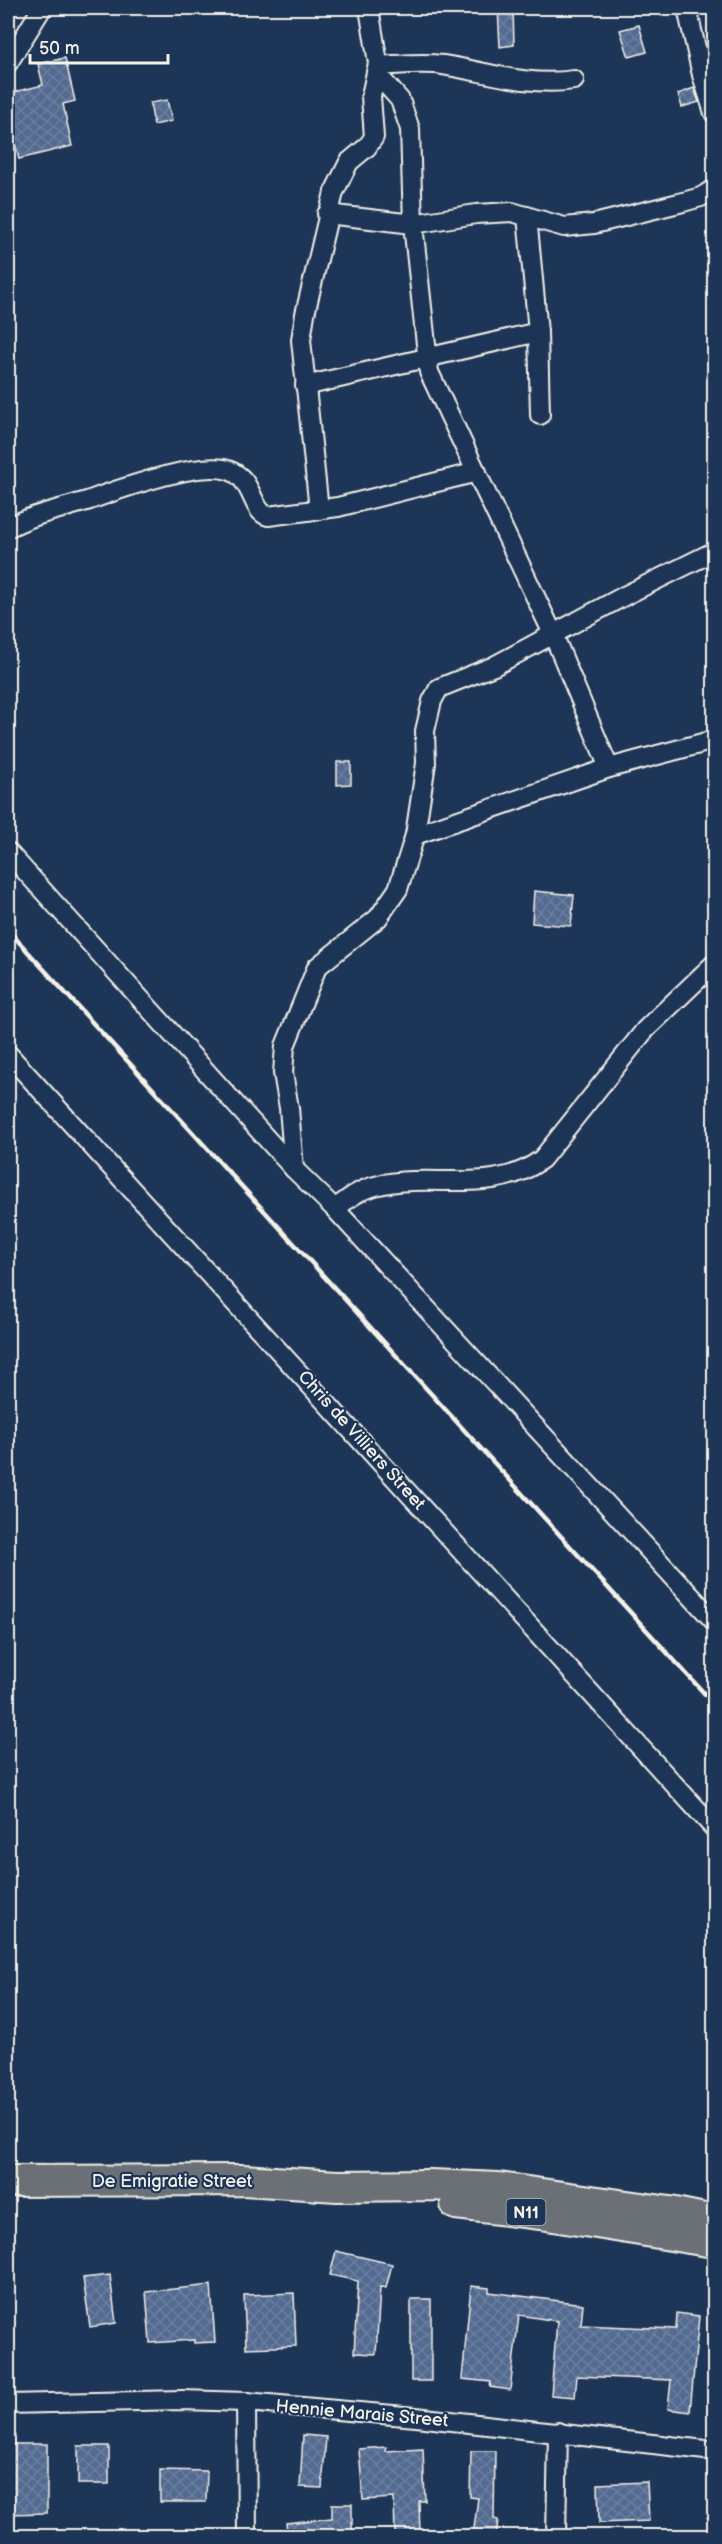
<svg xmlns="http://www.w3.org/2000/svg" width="722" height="2544" font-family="'Balsamiq Sans',sans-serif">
<defs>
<pattern id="building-cross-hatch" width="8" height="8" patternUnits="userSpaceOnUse" patternTransform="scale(1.5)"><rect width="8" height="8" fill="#536a91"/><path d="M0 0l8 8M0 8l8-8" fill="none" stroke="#6c80a0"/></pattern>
</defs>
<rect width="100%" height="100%" fill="#1d3557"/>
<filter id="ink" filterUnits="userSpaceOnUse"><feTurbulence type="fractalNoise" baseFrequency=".0167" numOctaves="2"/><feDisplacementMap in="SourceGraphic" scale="12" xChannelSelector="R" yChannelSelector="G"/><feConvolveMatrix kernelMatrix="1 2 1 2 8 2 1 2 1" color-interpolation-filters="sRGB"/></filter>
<g filter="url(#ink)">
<g fill="url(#building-cross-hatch)" stroke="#f4f1e8" stroke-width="1.5">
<path d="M 498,8 L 513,8 L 514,45 L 500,47 Z"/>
<path d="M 639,25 L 647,52 L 629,57 L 620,30 Z"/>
<path d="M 65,58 L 75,101 L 63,104 L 72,146 L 19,159 L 10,124 L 17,123 L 10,93 L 43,85 L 38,64 Z"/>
<path d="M 694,88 L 699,102 L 682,107 L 678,94 Z"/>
<path d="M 167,100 L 172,121 L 154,125 L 150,103 Z"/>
<path d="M 337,762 L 351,762 L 351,784 L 337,785 Z"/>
<path d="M 534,891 L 574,895 L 571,926 L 532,923 Z"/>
<path d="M 336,2251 L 392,2264 L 386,2288 L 380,2287 L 376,2354 L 354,2353 L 358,2281 L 330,2275 Z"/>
<path d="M 110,2275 L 116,2323 L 90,2327 L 83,2278 Z"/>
<path d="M 211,2285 L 215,2342 L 194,2343 L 194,2340 L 150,2343 L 146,2292 Z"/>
<path d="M 471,2286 L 489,2288 L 489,2292 L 583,2304 L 581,2325 L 676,2329 L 677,2313 L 699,2316 L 690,2412 L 668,2409 L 671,2380 L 577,2376 L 575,2397 L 551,2395 L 557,2321 L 519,2315 L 510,2390 L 490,2387 L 491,2382 L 462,2379 Z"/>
<path d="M 294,2293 L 296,2346 L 246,2348 L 244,2295 Z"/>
<rect x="411" y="2299" width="20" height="82"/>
<path d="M 303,2435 L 326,2437 L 322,2488 L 300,2487 Z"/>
<path d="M 8,2444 L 47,2444 L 47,2513 L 8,2514 Z"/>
<rect x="78" y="2446" width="31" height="38"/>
<path d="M 386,2447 L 386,2451 L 423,2449 L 425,2501 L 419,2501 L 420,2536 L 395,2536 L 394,2498 L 363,2500 L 359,2449 Z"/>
<path d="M 471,2451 L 495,2451 L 494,2519 L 498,2520 L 496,2536 L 473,2536 L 478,2498 L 470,2497 Z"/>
<path d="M 160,2470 L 207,2471 L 206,2502 L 160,2502 Z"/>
<path d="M 647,2482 L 649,2521 L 599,2523 L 598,2484 Z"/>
<path d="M 332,2504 L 352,2504 L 352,2536 L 288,2536 L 286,2523 L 332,2518 Z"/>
</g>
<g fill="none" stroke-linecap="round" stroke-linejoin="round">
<defs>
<g id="minor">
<path d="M 687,8 L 702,75 L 714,113"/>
<path d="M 8,63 L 42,8"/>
<path d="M 378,66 C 399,65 422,62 443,65 C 488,72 528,87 574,80"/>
<path d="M 376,73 L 400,100 L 410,129 L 413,224 L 429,372 L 553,634 L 609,768"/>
<path d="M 327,214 L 413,224 L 476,214 L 512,212 L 564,227 L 594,224 L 683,202 L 701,197 L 714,189"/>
<path d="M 527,216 L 538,332 L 540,415"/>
<path d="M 305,386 L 538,332"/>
<path d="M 319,510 L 301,340 L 305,314 L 334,192 L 349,162 L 367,147 L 374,137 L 371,96 L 378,63 L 369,8"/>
<path d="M 8,528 C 33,514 62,509 90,500 C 120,489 198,461 228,470 C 254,478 251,512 268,516 L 338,507 L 477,472"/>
<path d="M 415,835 L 609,768 L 714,740"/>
<path d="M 8,852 L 294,1169 L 335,1209 L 714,1621"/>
<path d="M 8,1054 L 714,1828"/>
<path d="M 294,1169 L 289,1108 L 283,1073 L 285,1046 L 317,967 L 378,918 L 398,889 L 415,835 L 426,763 L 425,731 L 432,701 L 439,688 L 494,666 L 626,595 L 709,554"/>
<path d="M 335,1209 C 344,1202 354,1193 366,1189 C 420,1168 491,1199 542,1159 L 645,1030 L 714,964"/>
<path d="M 246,2402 L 247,2536"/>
<path d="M 8,2404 L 182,2400 L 246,2402 L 416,2417 L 714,2451"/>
<path d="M 556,2536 L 558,2432"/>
</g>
<g id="trunk">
<path d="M 8,2181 L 243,2180 L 337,2186 L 431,2185 L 499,2188 L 670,2212 L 714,2221"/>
<path d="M 456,2204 L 541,2214 L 714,2242"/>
</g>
</defs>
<use href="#minor" stroke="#f4f1e8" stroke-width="22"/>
<use href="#trunk" stroke="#f4f1e8" stroke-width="34"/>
<use href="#minor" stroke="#1d3557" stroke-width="18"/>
<use href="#trunk" stroke="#6b7074" stroke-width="30"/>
<path stroke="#f4f1e8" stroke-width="4.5" d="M 8,930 L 714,1704"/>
</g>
</g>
<g text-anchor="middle" stroke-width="4.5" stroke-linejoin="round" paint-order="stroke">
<rect fill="#1d3557" stroke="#b4b9bc" stroke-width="1.5" x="506.5" y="2199" width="39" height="26" rx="4.5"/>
<g font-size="16" font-weight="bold" fill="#f4f1e8">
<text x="526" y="2218">N11</text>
</g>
<g font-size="18" fill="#f4f1e8" stroke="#1d3557">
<text transform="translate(362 1440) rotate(48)" y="6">Chris de Villiers Street</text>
<text x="172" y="2187">De Emigratie Street</text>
<text transform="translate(362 2413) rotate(5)" y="6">Hennie Marais Street</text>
</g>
</g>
<rect width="722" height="2544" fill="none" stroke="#1d3557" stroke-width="30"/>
<rect x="15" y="15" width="692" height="2514" fill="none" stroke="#f4f1e8" stroke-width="2" filter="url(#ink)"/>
<path d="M30 54v9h138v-9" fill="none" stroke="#f4f1e8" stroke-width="3"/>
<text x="39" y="54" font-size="18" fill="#f4f1e8" stroke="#1d3557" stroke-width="4.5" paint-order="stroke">50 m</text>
</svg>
